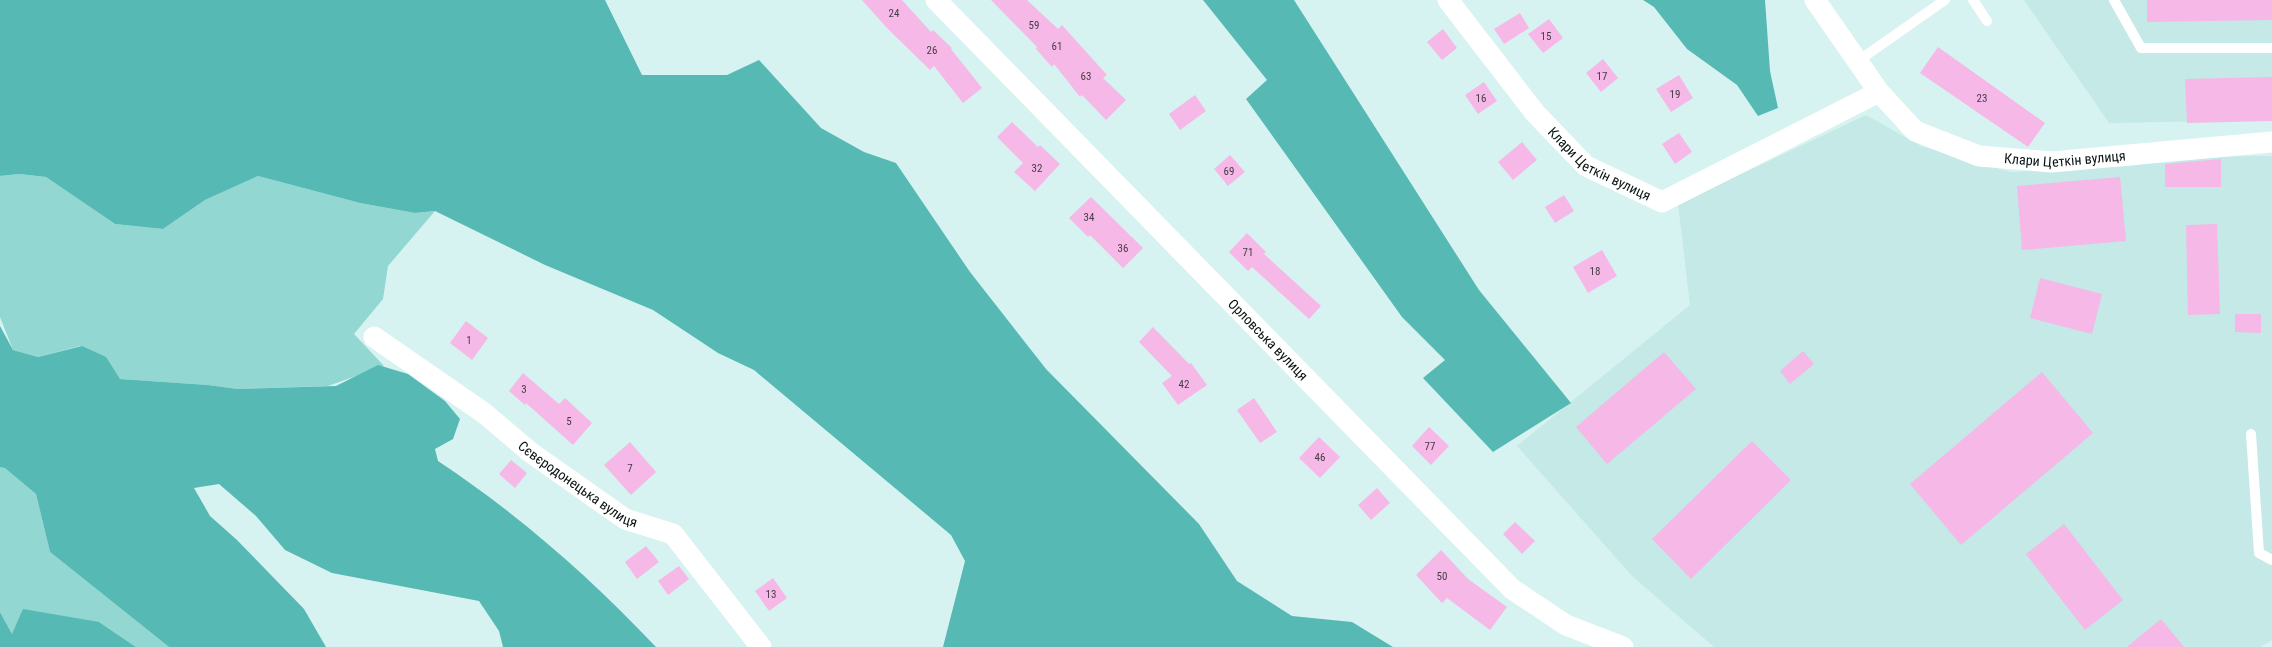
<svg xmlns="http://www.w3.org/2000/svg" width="2272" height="647" font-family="'Roboto Condensed',sans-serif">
<rect width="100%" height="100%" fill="#d7f3f1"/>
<g fill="#c4e9e6">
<path d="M 2024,0 L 2272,0 L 2272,120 L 2109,123 Z"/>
<path d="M 1866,115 L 1921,146 L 2010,172 L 2133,166 L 2165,157 L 2272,156 L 2272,640 L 2260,647 L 1714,647 L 1632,576 L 1517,446 L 1690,305 L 1678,204 Z"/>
</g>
<g fill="#92d7d2">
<path d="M 19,174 L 46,177 L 115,224 L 163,229 L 205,200 L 258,176 L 360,203 L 415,213 L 435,211 L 388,266 L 383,299 L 354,334 L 384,366 L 328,386 L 238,389 L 208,385 L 120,379 L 80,346 L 38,357 L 13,350 L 0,317 L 0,176 Z"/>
<path d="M 0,463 L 36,494 L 50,552 L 169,647 L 136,647 L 99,622 L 12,634 L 0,612 Z"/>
</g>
<g fill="#57b9b4">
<path d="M 0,0 L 605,0 L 642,75 L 727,75 L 759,60 L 821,128 L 864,152 L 896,163 L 970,272 L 1046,369 L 1199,524 L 1237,581 L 1292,616 L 1352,622 L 1393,647 L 943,647 L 965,561 L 951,535 L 754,370 L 718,353 L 653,310 L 545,265 L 435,211 L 415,213 L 360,203 L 258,176 L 205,200 L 163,229 L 115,224 L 46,177 L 19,174 L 0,176 Z"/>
<path d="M 1203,0 L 1294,0 L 1479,290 L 1571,403 L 1493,452 L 1423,378 L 1445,360 L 1402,317 L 1246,99 L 1267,80 Z"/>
<path d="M 1643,0 L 1765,0 L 1770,71 L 1778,108 L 1758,116 L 1737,85 L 1687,49 L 1654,7 Z"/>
<path d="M 0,326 L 13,350 L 38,357 L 82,346 L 106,357 L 120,379 L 208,385 L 238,389 L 336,386 L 378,365 L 408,374 L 445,401 L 460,419 L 453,439 L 435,449 L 438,461 C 518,514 590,577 656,647 L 503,647 L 499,631 L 479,601 L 332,573 L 285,550 L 256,516 L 219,484 L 194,488 L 210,516 L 237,540 L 304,609 L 326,647 L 169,647 L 50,552 L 36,494 L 5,468 L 0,467 Z"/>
<path d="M 23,609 L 99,622 L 136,647 L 0,647 L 0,612 L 12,634 Z"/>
</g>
<g fill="#f6b8e6">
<path d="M 862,0 L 902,0 L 931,32 L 933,30 L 952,48 L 951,49 L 982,88 L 963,103 L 934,66 L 930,70 L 887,28 Z"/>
<path d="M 991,0 L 1027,0 L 1058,29 L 1062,25 L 1107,75 L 1103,78 L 1126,100 L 1106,120 L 1082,95 L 1080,97 L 1054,64 L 1052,67 L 1036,49 L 1037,47 Z"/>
<path d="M 2147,0 L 2272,0 L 2272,20 L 2147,22 Z"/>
<path d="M 1520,13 L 1529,28 L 1504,44 L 1494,29 Z"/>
<path d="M 1549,19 L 1563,38 L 1543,53 L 1528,34 Z"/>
<path d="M 1443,29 L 1457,48 L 1442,60 L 1427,42 Z"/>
<path d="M 1938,47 L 2045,123 L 2028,147 L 1920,73 Z"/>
<path d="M 1603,59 L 1618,78 L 1601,92 L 1586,73 Z"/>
<path d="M 1679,75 L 1693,98 L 1671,112 L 1656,89 Z"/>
<path d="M 2272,77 L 2272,121 L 2187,123 L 2185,79 Z"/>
<path d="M 1484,82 L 1497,101 L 1478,114 L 1465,95 Z"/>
<path d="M 1195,95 L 1206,111 L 1180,130 L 1169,114 Z"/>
<path d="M 1012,122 L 1038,147 L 1040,145 L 1060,164 L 1035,191 L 1014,172 L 1023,163 L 997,137 Z"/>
<path d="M 1679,133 L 1692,152 L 1675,164 L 1662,144 Z"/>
<path d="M 1522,142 L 1537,160 L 1513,180 L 1498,162 Z"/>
<path d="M 1230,155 L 1245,172 L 1228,186 L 1214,169 Z"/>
<path d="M 2221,159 L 2221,187 L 2165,187 L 2165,164 Z"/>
<path d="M 2120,177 L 2126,241 L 2022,250 L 2017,186 Z"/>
<path d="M 1564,195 L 1574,211 L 1555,223 L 1545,207 Z"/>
<path d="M 1091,197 L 1143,248 L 1123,268 L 1090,235 L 1088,237 L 1069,218 Z"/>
<path d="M 2217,224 L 2220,314 L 2188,315 L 2186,225 Z"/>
<path d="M 1247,233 L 1266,252 L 1264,254 L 1321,306 L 1309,319 L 1252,267 L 1248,271 L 1229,252 Z"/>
<path d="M 1602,250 L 1617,276 L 1588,293 L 1573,267 Z"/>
<path d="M 2040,278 L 2102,294 L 2092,334 L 2030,318 Z"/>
<path d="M 2235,314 L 2261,314 L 2261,333 L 2235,332 Z"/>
<path d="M 466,321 L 488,338 L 472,360 L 450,343 Z"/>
<path d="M 1153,327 L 1189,364 L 1191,363 L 1207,385 L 1178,405 L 1162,383 L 1172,376 L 1139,342 Z"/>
<path d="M 1803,351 L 1814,364 L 1790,384 L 1780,371 Z"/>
<path d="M 1664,352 L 1696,389 L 1607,464 L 1576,427 Z"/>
<path d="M 2042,372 L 2093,433 L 1961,545 L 1910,484 Z"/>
<path d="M 523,373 L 559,404 L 565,398 L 592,423 L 573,445 L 526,403 L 525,405 L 509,391 Z"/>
<path d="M 1254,398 L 1277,432 L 1260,443 L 1237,410 Z"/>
<path d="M 1429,427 L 1449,446 L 1431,465 L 1412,446 Z"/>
<path d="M 1319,437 L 1340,457 L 1320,478 L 1299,458 Z"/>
<path d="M 1752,441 L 1791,480 L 1691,579 L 1652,539 Z"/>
<path d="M 630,442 L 656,472 L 631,495 L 604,465 Z"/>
<path d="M 511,460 L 527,473 L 515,488 L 499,474 Z"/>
<path d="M 1377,488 L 1390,503 L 1371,520 L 1358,505 Z"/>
<path d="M 1515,522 L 1535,541 L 1522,554 L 1503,534 Z"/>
<path d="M 2064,524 L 2123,600 L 2085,630 L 2026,554 Z"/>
<path d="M 646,546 L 659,562 L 637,579 L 625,562 Z"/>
<path d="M 1441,550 L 1468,579 L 1507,607 L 1490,630 L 1447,598 L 1442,603 L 1416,575 Z"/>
<path d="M 679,566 L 689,579 L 668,595 L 658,581 Z"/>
<path d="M 773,578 L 787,598 L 769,611 L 755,591 Z"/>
<path d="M 2161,619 L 2184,647 L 2127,647 Z"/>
</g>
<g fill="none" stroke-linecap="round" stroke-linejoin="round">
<g stroke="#fff" stroke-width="10">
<path d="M 1973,0 L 1987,21"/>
<path d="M 2114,0 L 2141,48 L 2272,48"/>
<path d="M 1858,61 L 1945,0"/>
<path d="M 2251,434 L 2259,553 L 2272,560"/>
</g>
<g stroke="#fff" stroke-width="21">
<path id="s1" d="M 936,0 L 1512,589 L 1566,625 L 1623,647"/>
<path id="s2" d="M 1448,0 L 1535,113 L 1586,166 L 1662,202 L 1879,92"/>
<path id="s3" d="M 1815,0 L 1879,92 L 1915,131 L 1979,156 L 2052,162 L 2272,142"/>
<path id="s4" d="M 374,337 L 484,413 L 530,452 L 625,519 L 673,534 L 761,647"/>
</g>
</g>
<g text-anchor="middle" stroke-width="4" stroke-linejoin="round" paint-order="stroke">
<g font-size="11" fill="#443c47">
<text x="894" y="17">24</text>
<text x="1034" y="29">59</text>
<text x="1546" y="40">15</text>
<text x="1057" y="50">61</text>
<text x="932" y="54">26</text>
<text x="1086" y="80">63</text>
<text x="1602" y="80">17</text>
<text x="1675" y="98">19</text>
<text x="1481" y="102">16</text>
<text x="1982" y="102">23</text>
<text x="1037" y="172">32</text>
<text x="1229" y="175">69</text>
<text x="1089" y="221">34</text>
<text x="1123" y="252">36</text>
<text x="1248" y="256">71</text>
<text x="1595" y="275">18</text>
<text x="469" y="344">1</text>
<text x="1184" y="388">42</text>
<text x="524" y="393">3</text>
<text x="569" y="425">5</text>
<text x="1430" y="450">77</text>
<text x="1320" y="461">46</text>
<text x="630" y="472">7</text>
<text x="1442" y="580">50</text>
<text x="771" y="598">13</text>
</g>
<g font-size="14" fill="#091212" stroke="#edfefd">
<text dy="5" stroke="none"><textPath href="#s3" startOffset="320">Клари Цеткін вулиця</textPath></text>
<text dy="5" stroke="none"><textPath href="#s2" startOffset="226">Клари Цеткін вулиця</textPath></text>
<text dy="5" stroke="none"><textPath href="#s1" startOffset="475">Орловська вулиця</textPath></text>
<text dy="5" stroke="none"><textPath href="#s4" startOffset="252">Сєвєродонецька вулиця</textPath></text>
</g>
</g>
</svg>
